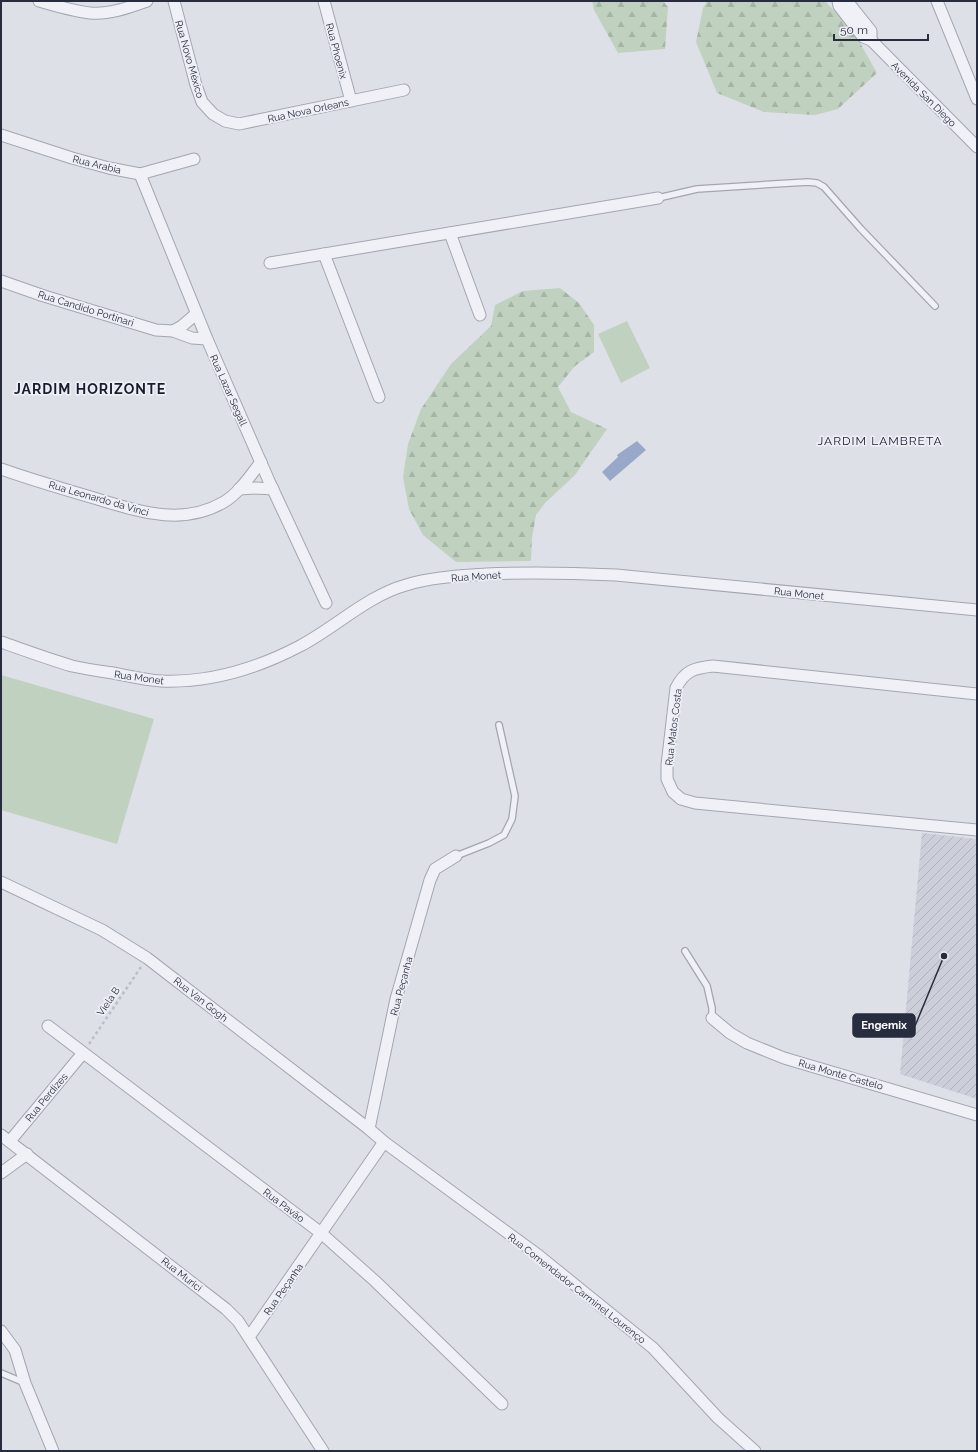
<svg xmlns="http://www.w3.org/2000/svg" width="978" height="1452" font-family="Raleway,sans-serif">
<defs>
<pattern id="industrial-furrows" width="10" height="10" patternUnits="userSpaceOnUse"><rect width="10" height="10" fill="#cccfd9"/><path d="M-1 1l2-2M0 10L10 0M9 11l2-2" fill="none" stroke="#afb2bb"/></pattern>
<pattern id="forest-firs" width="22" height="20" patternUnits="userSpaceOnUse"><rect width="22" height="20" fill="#c1d1bf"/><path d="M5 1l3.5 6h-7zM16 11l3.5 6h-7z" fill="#a6b4a5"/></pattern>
</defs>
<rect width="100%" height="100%" fill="#dee0e7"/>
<path fill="url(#industrial-furrows)" d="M 922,833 L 977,839 L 977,1099 L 900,1074 Z"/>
<g fill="url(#forest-firs)">
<path d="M 592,1 L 663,1 L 668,7 L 665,49 L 618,53 L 594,10 Z"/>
<path d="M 707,1 L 825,1 L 854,32 L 877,73 L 838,109 L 815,115 L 764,112 L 717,93 L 696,42 L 703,8 Z"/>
<path d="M 560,288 L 579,303 L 594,325 L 594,352 L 575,366 L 558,387 L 571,412 L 607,429 L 575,475 L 545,503 L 536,515 L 532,538 L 531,561 L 456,562 L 423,535 L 409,509 L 403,477 L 408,444 L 421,409 L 451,364 L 491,326 L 495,305 L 523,291 Z"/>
</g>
<g fill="#c1d1bf">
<path d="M 627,321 L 650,368 L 621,383 L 598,334 Z"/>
<path d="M 1,675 L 154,719 L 117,844 L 1,810 Z"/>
</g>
<path fill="#98a8c8" d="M 637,441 L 646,450 L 610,481 L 602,472 L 618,457 L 617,455 Z"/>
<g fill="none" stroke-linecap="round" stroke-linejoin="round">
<defs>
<g id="service">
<path d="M 658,198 L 697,189 L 774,184 L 808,182 L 817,183 L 824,187 L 861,229 L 935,306"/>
<path d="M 456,856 L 489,843 L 504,835 L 512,819 L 515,796 L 499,725"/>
<path d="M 685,951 L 707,986 L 712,1008 L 712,1018"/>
<path d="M 1,1373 L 25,1383"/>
</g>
<g id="minor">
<path d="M 39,1 C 56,6 73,11 90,13 C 109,15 130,7 147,1"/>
<path d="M 174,1 L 196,85 L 202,102 L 213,114 L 225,121 L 239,124 L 404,90"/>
<path d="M 324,1 L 351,101"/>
<path d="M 838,1 L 839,6 L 863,37 L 871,40 L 977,147"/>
<path d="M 847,1 L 871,31 L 871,40"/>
<path d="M 937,1 L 977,99"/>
<path d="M 1,135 L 72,158 L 109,168 L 140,174 L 194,159"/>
<path d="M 140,174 L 207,339 L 269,481 L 326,603"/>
<path d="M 450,233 L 480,315"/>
<path d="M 324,254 L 379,397"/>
<path d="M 270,263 L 658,198"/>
<path d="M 1,281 L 44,296 L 156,330 L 173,331 L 192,338 L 207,339"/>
<path d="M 173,331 L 182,326 L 196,314"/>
<path d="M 1,469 C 32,480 63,489 94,498 C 138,511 181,527 224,502 C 239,493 250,476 261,462"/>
<path d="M 239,489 L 256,488 L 273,489"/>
<path d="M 1,642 C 24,650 48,659 72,666 C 85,669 99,671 113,673 C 129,676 145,680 161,681 C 209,683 258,668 300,646 C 336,627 367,596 406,585 C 432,577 460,576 486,574 C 530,572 573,573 616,575 L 977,610"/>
<path d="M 977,694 L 713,666 C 695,668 685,670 676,688 L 667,765 L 667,779 L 673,792 L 681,799 L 695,803 L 977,830"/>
<path d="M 1,882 L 102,930 L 147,958 L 369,1129 L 384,1142 L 538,1255 L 653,1348 L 718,1418 L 755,1451"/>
<path d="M 712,1018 L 730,1033 L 747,1043 L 784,1058 L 977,1115"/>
<path d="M 48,1026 L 321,1233 L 375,1281 L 502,1404"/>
<path d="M 369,1129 L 396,999 L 430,880 L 435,869 L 456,856"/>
<path d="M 1,1135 L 226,1309 L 238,1321 L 323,1451"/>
<path d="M 10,1141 L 83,1053"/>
<path d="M 1,1173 L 27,1154"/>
<path d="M 1,1331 L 15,1350 L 25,1383 L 53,1451"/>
<path d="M 249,1337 L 384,1142"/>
</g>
</defs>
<use href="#service" stroke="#a3a6b1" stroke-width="8"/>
<use href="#minor" stroke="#a3a6b1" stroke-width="13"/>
<path stroke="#bcbec6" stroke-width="2.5" stroke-dasharray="3 3" stroke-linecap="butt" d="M 89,1044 L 141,967"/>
<use href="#service" stroke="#f0f1f6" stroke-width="5.5"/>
<use href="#minor" stroke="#f0f1f6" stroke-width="11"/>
</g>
<g text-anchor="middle" stroke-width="3.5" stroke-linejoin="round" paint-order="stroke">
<g font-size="10" fill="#272c3e" stroke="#edeff5">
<text transform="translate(337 51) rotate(75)" y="4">Rua Phoenix</text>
<text transform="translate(190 59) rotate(74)" y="4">Rua Novo México</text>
<text transform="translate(924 94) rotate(45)" y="4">Avenida San Diego</text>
<text transform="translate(308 110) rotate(-12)" y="4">Rua Nova Orleans</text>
<text transform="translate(97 164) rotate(14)" y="4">Rua Arabia</text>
<text transform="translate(86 308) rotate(17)" y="4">Rua Candido Portinari</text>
<text transform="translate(229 390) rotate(66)" y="4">Rua Lazar Segall</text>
<text transform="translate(99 498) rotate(16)" y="4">Rua Leonardo da Vinci</text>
<text transform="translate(476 576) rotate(-4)" y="4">Rua Monet</text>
<text transform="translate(799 593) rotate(6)" y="4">Rua Monet</text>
<text transform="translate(139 677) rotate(8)" y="4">Rua Monet</text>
<text transform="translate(673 727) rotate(-83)" y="4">Rua Matos Costa</text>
<text transform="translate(401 986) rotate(-75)" y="4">Rua Peçanha</text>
<text transform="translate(201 999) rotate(38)" y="4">Rua Van Gogh</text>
<text transform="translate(108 1001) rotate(-56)" y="4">Viela B</text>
<text transform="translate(841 1074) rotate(16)" y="4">Rua Monte Castelo</text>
<text transform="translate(46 1097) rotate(-50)" y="4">Rua Perdizes</text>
<text transform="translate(284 1205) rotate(37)" y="4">Rua Pavão</text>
<text transform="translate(182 1274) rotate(38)" y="4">Rua Murici</text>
<text transform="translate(577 1288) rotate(38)" y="4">Rua Comendador Carminel Lourenço</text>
<text transform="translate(283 1289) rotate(-55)" y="4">Rua Peçanha</text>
</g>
<g font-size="12" letter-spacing="1" fill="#191d2f" stroke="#edeff5">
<text x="880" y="445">JARDIM LAMBRETA</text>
</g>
<g font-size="14" font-weight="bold" letter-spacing="1" fill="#191d2f" stroke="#edeff5">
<text x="90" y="394">JARDIM HORIZONTE</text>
</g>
</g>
<path fill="none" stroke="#272c3e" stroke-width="1.5" d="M944 956L915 1026"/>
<circle fill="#272c3e" stroke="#edeff5" stroke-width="1.5" cx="944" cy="956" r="4"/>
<rect fill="#272c3e" stroke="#272c3e" stroke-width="1.5" x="853" y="1014" width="62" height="23" rx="4"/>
<g font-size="11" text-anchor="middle" font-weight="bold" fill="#fff">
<text x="884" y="1029">Engemix</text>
</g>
<rect width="978" height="1452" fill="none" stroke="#272c3e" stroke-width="4"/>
<path d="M834 34v6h94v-6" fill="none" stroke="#272c3e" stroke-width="2"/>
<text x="840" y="34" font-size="12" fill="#272c3e" stroke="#edeff5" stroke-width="3" paint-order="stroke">50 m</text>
</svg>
